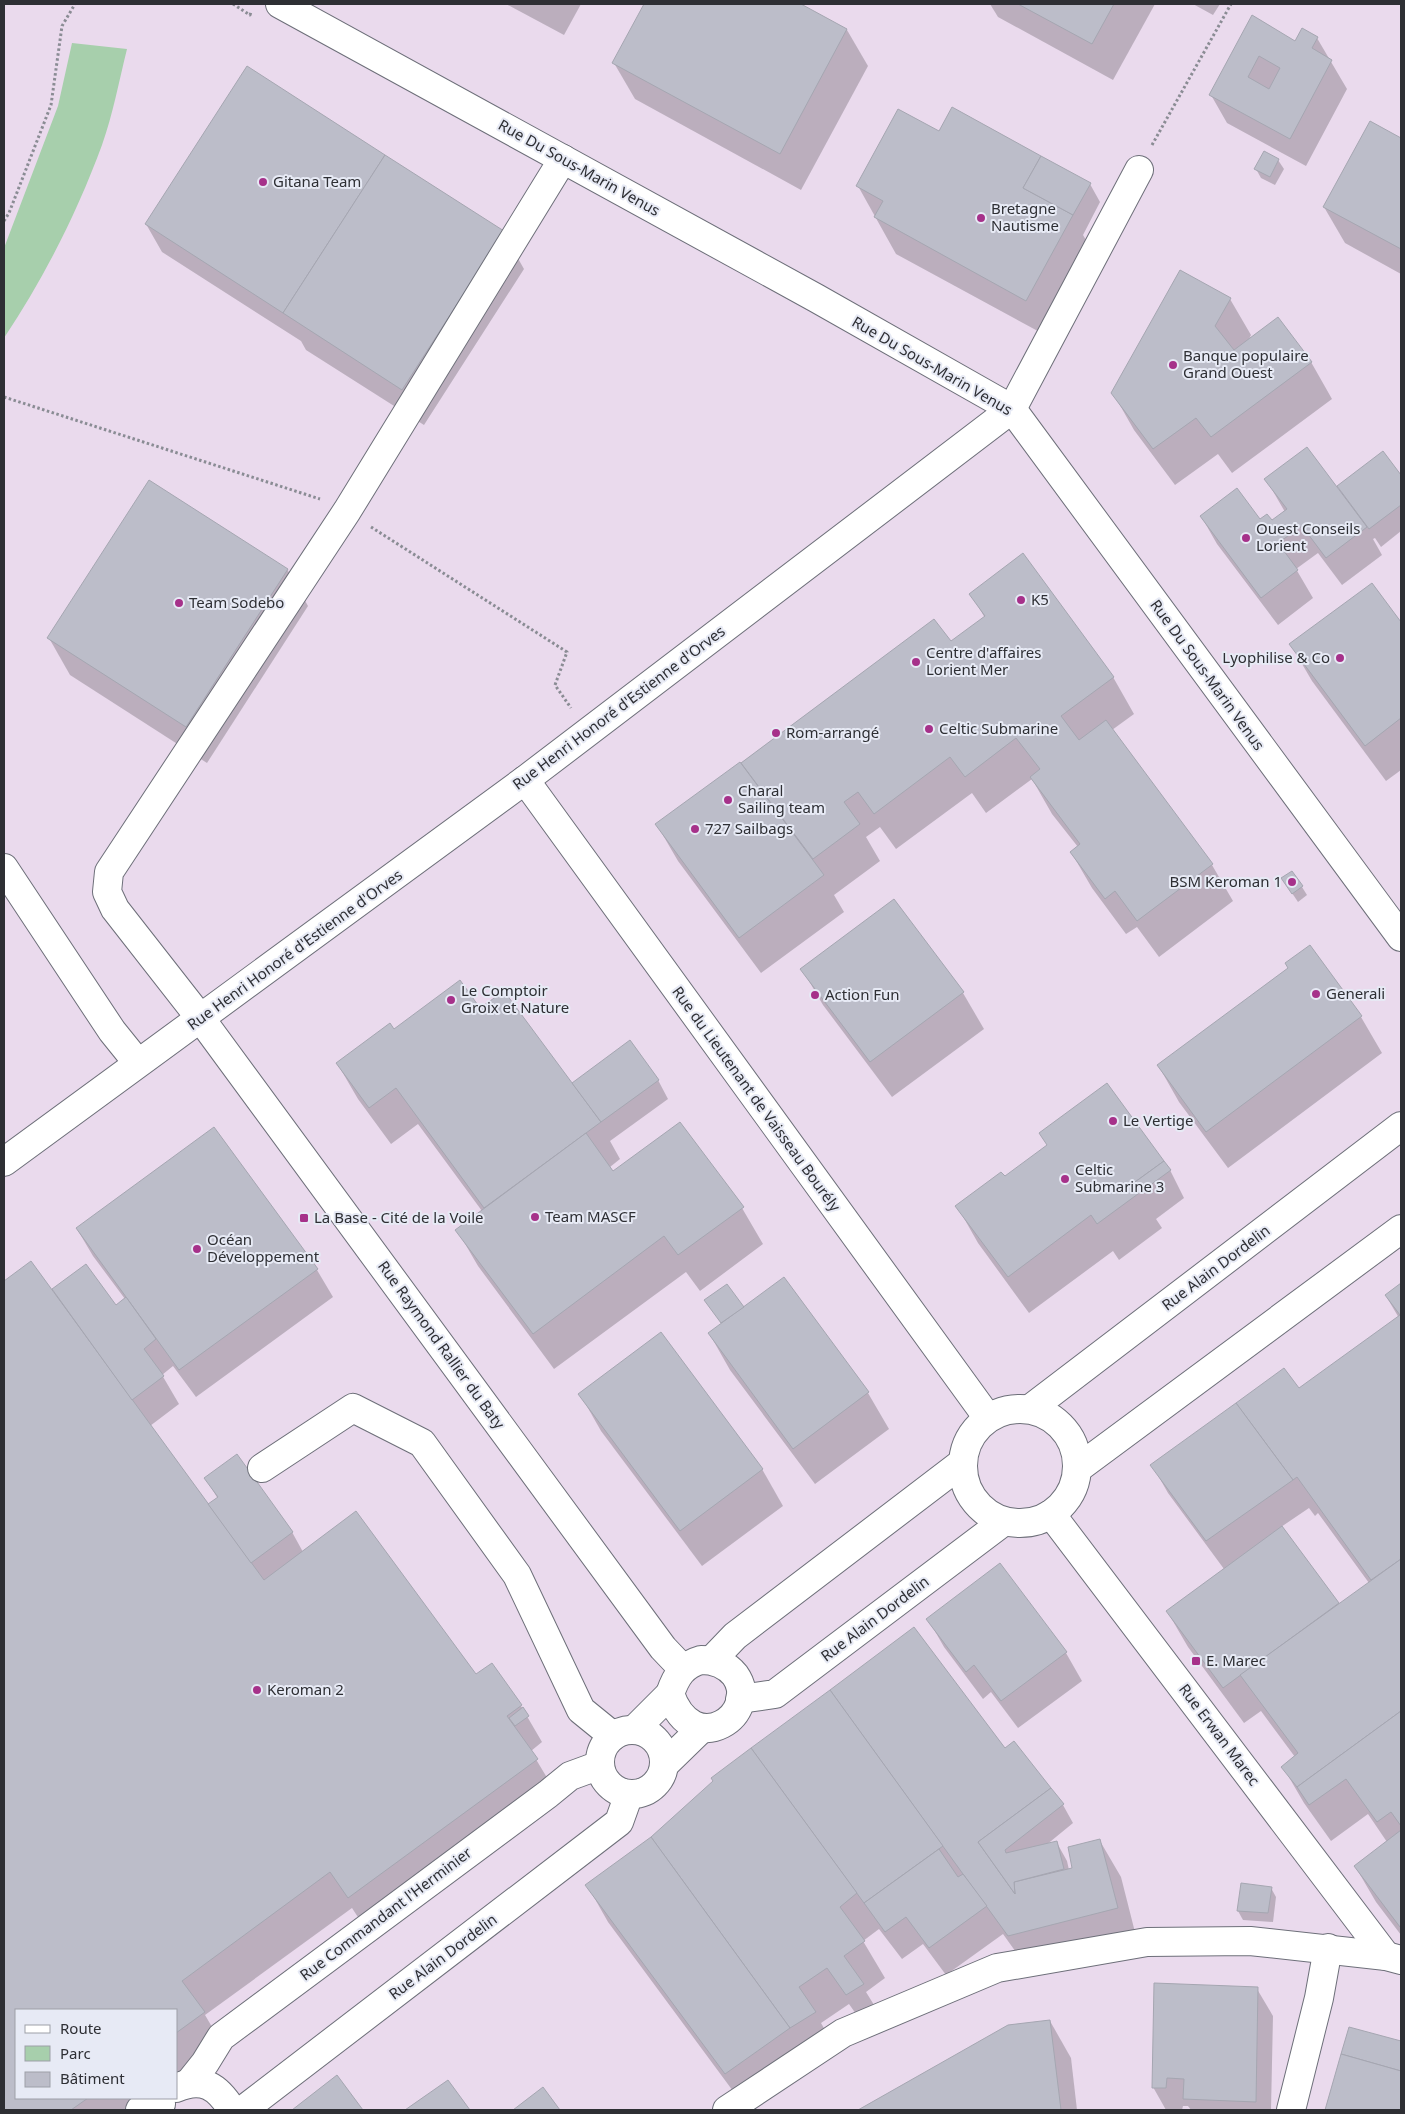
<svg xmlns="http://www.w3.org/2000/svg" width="1405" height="2114" font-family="'Noto Sans',sans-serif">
<rect width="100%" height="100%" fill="#e7eaf5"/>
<path fill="#eadaed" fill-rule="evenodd" d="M 4,4 L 1401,4 L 1401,2110 L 4,2110 ZM 16,2010 L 176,2010 L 176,2098 L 16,2098 Z"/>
<path fill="#a7cfac" d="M 72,43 L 127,49 C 119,81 113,114 102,145 C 77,213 44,278 4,338 L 4,248 L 58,106 Z"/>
<g fill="#0003" fill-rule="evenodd">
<path d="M 506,4 L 581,4 L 564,35 Z"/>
<path d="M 646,4 L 799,4 L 847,30 L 868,66 L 801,190 L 635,99 L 614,63 Z"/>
<path d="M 990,4 L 1155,4 L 1113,80 L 998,17 Z"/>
<path d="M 1193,4 L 1220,4 L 1213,15 Z"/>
<path d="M 1253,16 L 1295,42 L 1317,38 L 1347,89 L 1306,166 L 1227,123 L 1211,95 Z"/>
<path d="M 1370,123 L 1401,140 L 1401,274 L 1345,243 L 1324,207 Z"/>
<path d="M 1278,160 L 1284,169 L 1275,185 L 1261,178 L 1256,169 Z"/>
<path d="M 1090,184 L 1100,202 L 1083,235 L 1093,252 L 1047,336 L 896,254 L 858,186 Z"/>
<path d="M 146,224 L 503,232 L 524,269 L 424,425 L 306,350 L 301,341 L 162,252 Z"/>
<path d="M 1230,299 L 1251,335 L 1248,341 L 1311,362 L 1332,399 L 1232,473 L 1218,454 L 1175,485 L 1134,430 L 1113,393 Z"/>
<path d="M 1383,453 L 1401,477 L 1401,531 L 1381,547 L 1375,538 L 1373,539 L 1382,555 L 1342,585 L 1318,553 L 1296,569 L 1313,598 L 1278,625 L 1217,544 L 1201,516 L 1272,522 L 1285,512 L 1266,479 L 1340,493 Z"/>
<path d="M 287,569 L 308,606 L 207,763 L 70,675 L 49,638 Z"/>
<path d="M 1372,585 L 1401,624 L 1401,770 L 1386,781 L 1312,681 L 1291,645 Z"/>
<path d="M 971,594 L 1113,677 L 1134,714 L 1112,730 L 1212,865 L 1233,901 L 1159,957 L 1137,927 L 1126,934 L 1092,888 L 1071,852 L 1078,847 L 1052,814 L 1032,779 L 986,813 L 972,793 L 896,849 L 880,827 L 866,837 L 880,861 L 834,895 L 844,912 L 761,973 L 678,861 L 657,825 L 934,621 L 950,643 L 985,618 Z"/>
<path d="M 1288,887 L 1302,887 L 1307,895 L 1298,902 Z"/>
<path d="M 1310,947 L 1361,1017 L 1382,1053 L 1228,1168 L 1179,1102 L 1158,1065 L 1290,968 Z"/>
<path d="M 802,969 L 963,993 L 984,1029 L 892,1097 L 823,1005 Z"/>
<path d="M 480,1010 L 575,1090 L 658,1080 L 668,1099 L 610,1141 L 620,1159 L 610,1167 L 613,1172 L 742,1208 L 763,1244 L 700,1291 L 686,1272 L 554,1369 L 478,1266 L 457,1230 L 482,1211 L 418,1124 L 391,1144 L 358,1099 L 337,1063 L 394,1030 Z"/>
<path d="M 1048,1146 L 1170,1170 L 1184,1198 L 1156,1219 L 1162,1228 L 1119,1260 L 1113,1251 L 1029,1313 L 978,1243 L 957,1206 L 1004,1178 Z"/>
<path d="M 77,1229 L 317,1270 L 333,1297 L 196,1397 L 173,1366 L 162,1375 L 179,1404 L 150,1426 L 208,1506 L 218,1499 L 206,1479 L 292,1532 L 303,1552 L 476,1676 L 491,1664 L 521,1706 L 542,1742 L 531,1751 L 558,1796 L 369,1934 L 352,1908 L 205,2015 L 225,2049 L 176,2085 L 176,2010 L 16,2010 L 16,2098 L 158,2098 L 141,2110 L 4,2110 L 4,1283 L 31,1263 L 54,1295 L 116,1306 L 125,1299 L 93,1256 Z"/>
<path d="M 783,1279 L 868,1393 L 889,1429 L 815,1484 L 730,1370 L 709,1333 L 722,1324 L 706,1301 L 744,1308 Z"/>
<path d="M 1401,1285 L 1401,1935 L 1376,1902 L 1355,1866 L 1387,1842 L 1368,1814 L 1331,1841 L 1304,1803 L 1283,1767 L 1295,1757 L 1261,1711 L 1244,1723 L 1188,1647 L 1167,1611 L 1224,1569 L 1168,1493 L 1152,1465 L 1299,1390 L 1399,1318 L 1386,1296 ZM 1309,1508 L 1315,1516 L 1318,1513 L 1369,1583 L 1339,1605 L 1281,1527 Z"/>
<path d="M 580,1394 L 762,1469 L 783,1506 L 702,1566 L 601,1431 Z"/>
<path d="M 1000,1565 L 1066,1653 L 1082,1681 L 1018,1728 L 991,1692 L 983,1699 L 944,1647 L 928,1619 Z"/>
<path d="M 1005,1749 L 1063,1805 L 1073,1823 L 1045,1846 L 1057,1843 L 1067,1861 L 1069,1870 L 1073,1869 L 1100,1841 L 1121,1877 L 1138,1944 L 1030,1972 L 1003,1934 L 946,1975 L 923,1944 L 902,1959 L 879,1929 L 863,1941 L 885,1978 L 866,1992 L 884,2021 L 868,2031 L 849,2004 L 821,2023 L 836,2049 L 747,2110 L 608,1922 L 587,1885 Z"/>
<path d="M 1271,1888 L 1276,1897 L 1273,1922 L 1243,1920 L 1238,1911 Z"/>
<path d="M 1257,1989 L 1273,2016 L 1271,2110 L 1191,2110 L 1188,2106 L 1183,2106 L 1182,2110 L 1166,2110 L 1153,2087 Z"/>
<path d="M 1050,2021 L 1071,2058 L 1077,2110 L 861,2110 L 1008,2026 Z"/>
<path d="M 1350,2028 L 1401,2043 L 1401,2110 L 1327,2110 Z"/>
<path d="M 337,2077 L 361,2110 L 294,2110 Z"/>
<path d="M 448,2081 L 469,2110 L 407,2110 Z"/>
</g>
<g fill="#bcbdc9" stroke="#a5a6b1" fill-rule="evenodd">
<path d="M 644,4 L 801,4 L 847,29 L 780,154 L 612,63 Z"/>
<path d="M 1018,4 L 1114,4 L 1092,44 Z"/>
<path d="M 1252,15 L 1295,41 L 1302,28 L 1318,37 L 1312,48 L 1332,60 L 1290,139 L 1209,95 ZM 1259,56 L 1280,68 L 1269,89 L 1248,77 Z"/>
<path d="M 247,66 L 385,155 L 283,313 L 145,224 Z"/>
<path d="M 952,107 L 1041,156 L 1023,188 L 1073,215 L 1026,301 L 874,217 L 883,201 L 856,186 L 898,109 L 939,131 Z"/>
<path d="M 1370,121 L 1401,138 L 1401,249 L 1323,207 Z"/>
<path d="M 1264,151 L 1279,159 L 1270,177 L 1254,169 Z"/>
<path d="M 385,155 L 504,231 L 402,390 L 283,313 Z"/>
<path d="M 1041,156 L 1091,183 L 1073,215 L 1023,188 Z"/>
<path d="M 1180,270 L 1231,298 L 1215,326 L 1234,350 L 1278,317 L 1312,362 L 1211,437 L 1196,418 L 1153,449 L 1111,393 Z"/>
<path d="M 1307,447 L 1367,527 L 1326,558 L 1302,526 L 1278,543 L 1298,570 L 1261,598 L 1200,516 L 1237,488 L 1260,519 L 1267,514 L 1272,520 L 1287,509 L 1264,479 Z"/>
<path d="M 1383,451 L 1401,475 L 1401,505 L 1369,529 L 1337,486 Z"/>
<path d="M 149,480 L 288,569 L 186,727 L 47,638 Z"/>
<path d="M 1023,553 L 1114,677 L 1061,716 L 1079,740 L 1106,720 L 1213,864 L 1137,921 L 1115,891 L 1105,899 L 1070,852 L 1080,844 L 1030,777 L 1040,769 L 1016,738 L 965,777 L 950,757 L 874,814 L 858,792 L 844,802 L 860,824 L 813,859 L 741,763 L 934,619 L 951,641 L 985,616 L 969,594 Z"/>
<path d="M 1372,583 L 1401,622 L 1401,718 L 1365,746 L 1289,644 Z"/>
<path d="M 740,762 L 824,875 L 739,938 L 655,824 Z"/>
<path d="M 1292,871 L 1303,886 L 1292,894 L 1281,878 Z"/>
<path d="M 894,899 L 964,992 L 870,1062 L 800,969 Z"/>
<path d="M 1310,945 L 1362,1016 L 1206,1132 L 1157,1065 L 1288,968 L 1285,963 Z"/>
<path d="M 460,980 L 480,1008 L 504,991 L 601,1122 L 484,1208 L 396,1088 L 369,1108 L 336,1063 L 390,1023 L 394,1029 Z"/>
<path d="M 630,1040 L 659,1080 L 601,1122 L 572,1083 Z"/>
<path d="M 1107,1083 L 1164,1161 L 1135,1182 L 1142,1191 L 1097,1224 L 1091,1215 L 1008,1277 L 955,1206 L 1001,1172 L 1005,1176 L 1047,1145 L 1039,1133 Z"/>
<path d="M 680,1122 L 744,1207 L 678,1255 L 664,1236 L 533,1334 L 455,1230 L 586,1133 L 613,1171 Z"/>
<path d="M 214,1127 L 318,1269 L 179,1370 L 76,1228 Z"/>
<path d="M 1164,1161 L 1171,1170 L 1142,1191 L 1135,1182 Z"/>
<path d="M 31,1261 L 264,1580 L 356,1511 L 476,1674 L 492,1663 L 522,1705 L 507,1716 L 538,1759 L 348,1898 L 330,1872 L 182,1981 L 205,2012 L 176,2033 L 176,2010 L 16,2010 L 16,2098 L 88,2098 L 71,2110 L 4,2110 L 4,1281 Z"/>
<path d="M 86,1264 L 116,1305 L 126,1297 L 156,1339 L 144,1349 L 164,1376 L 132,1400 L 52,1289 Z"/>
<path d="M 784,1277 L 869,1392 L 793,1449 L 708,1333 Z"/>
<path d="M 1401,1283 L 1401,1559 L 1371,1580 L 1297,1477 L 1293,1480 L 1236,1403 L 1284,1368 L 1299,1388 L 1400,1315 L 1385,1295 Z"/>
<path d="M 727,1284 L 744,1307 L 721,1323 L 704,1300 Z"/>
<path d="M 661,1332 L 763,1469 L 680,1531 L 578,1394 Z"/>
<path d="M 1236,1403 L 1293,1480 L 1206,1541 L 1150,1465 Z"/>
<path d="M 237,1454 L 293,1532 L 251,1563 L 208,1504 L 218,1497 L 204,1478 Z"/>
<path d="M 1282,1526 L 1339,1603 L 1223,1688 L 1166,1611 Z"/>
<path d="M 1401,1559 L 1401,1711 L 1297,1787 L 1281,1767 L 1298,1753 L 1240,1675 Z"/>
<path d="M 1000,1563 L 1067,1652 L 1001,1701 L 974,1665 L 966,1672 L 926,1619 Z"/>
<path d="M 914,1627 L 1005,1748 L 1014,1741 L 1051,1788 L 978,1842 L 1015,1894 L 1014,1882 L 1072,1868 L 1068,1847 L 1100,1839 L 1118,1908 L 1008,1936 L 963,1874 L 830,1690 Z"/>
<path d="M 830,1690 L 943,1846 L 864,1903 L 751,1748 Z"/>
<path d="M 523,1707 L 529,1716 L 515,1726 L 509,1718 Z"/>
<path d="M 1401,1711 L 1401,1826 L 1391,1812 L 1377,1822 L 1346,1779 L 1309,1805 L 1297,1787 Z"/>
<path d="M 751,1748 L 857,1893 L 840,1907 L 865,1941 L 844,1956 L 864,1984 L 846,1995 L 827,1968 L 799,1987 L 816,2012 L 790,2028 L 651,1837 L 713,1781 L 711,1778 Z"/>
<path d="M 1051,1788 L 1064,1804 L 1005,1850 L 1006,1853 L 1057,1841 L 1064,1869 L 1014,1882 L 1015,1894 L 978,1842 Z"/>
<path d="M 1401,1830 L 1401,1926 L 1400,1927 L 1354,1866 Z"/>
<path d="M 651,1837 L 790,2028 L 725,2074 L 585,1885 Z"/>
<path d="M 939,1849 L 958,1877 L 963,1874 L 987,1906 L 929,1948 L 906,1917 L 885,1932 L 864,1903 Z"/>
<path d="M 1241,1883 L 1272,1887 L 1268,1913 L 1237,1911 Z"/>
<path d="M 1154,1983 L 1258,1987 L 1256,2102 L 1183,2099 L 1184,2079 L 1167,2078 L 1166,2088 L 1152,2088 Z"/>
<path d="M 1050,2020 L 1061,2110 L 858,2110 L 1008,2025 Z"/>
<path d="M 1349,2027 L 1401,2041 L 1401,2071 L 1341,2054 Z"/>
<path d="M 1341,2054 L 1401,2071 L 1401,2110 L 1325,2110 Z"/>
<path d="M 337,2075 L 363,2110 L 292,2110 Z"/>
<path d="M 448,2080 L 470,2110 L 405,2110 Z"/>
<path d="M 543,2087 L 560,2110 L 513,2110 Z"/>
</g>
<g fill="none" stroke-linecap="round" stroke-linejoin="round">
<defs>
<g id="minor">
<path d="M 280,4 L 816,298 L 1012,409 L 1401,937"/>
<path d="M 563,159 L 347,511 L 109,872 L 107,892 L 115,909 L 201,1019 L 663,1648 L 683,1669"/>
<path d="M 525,780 L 988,1418"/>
<path d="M 4,868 L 112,1031 L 137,1062"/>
<path d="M 4,1162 L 525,780 L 1012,409 L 1139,170"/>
<circle cx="1020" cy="1466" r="57"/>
<path d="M 1030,1409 L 1401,1126"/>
<path d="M 262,1468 L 353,1408 L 422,1443 L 517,1575 L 581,1710 L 613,1736"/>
<path d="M 1077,1469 L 1401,1229"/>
<path d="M 1051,1514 L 1386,1956"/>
<path d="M 701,1660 C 715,1660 726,1664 735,1675 C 762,1713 694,1762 670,1694 C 676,1676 683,1665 701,1660 Z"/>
<path d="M 712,1660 L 735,1636 L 962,1463"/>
<path d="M 740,1699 L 775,1694 L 1003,1522"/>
<circle cx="632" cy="1762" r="32"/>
<path d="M 634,1730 L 670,1694"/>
<path d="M 664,1765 L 702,1728"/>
<path d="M 189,2083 L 205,2063 L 221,2037 L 548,1794 L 570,1776 L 600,1765"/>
<path d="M 176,2088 C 203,2076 218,2087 232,2110"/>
<path d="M 140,2110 L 161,2104"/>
<path d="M 243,2110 L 619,1822 L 629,1794"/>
<path d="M 727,2110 L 843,2033 L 997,1968 L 1147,1942 L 1250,1941 L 1386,1956 L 1401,1960"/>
<path d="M 1291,2110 L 1319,1998 L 1328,1948"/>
</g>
</defs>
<use href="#minor" stroke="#6d6f79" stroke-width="30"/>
<g stroke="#8a8c94" stroke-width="3" stroke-dasharray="2.5 2.5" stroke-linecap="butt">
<path d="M 233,4 L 250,15 L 251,12"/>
<path d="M 1152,145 L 1231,4"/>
<path d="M 4,221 L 9,213 L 51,105 L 62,26 L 75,4"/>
<path d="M 4,397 L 320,499"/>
<path d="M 371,527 L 567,652 L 555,685 L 571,708"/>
</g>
<use href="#minor" stroke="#fff" stroke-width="28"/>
</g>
<g fill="#a6318a" stroke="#e7eaf5" stroke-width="2">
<circle cx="263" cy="182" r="5"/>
<circle cx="981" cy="218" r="5"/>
<circle cx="1173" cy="365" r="5"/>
<circle cx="1246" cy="538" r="5"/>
<circle cx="1021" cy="600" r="5"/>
<circle cx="179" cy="603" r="5"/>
<circle cx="1340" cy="658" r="5"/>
<circle cx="916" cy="662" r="5"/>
<circle cx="929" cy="729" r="5"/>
<circle cx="776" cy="733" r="5"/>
<circle cx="728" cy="800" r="5"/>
<circle cx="695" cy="829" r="5"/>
<circle cx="1292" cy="882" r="5"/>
<circle cx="1316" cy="994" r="5"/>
<circle cx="815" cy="995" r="5"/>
<circle cx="451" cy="1000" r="5"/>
<circle cx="1113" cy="1121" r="5"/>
<circle cx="1065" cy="1179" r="5"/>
<circle cx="535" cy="1217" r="5"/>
<rect x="299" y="1213" width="10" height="10" rx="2.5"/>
<circle cx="197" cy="1249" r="5"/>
<rect x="1191" y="1656" width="10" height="10" rx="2.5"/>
<circle cx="257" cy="1690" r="5"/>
</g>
<g text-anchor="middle" stroke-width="4" stroke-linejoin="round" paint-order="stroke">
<g font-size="15" fill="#2e2f34" stroke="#e7eaf5">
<text transform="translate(579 168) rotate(29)" y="5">Rue Du Sous-Marin Venus</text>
<text transform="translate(932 366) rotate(30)" y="5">Rue Du Sous-Marin Venus</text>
<text transform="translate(1207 675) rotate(54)" y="5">Rue Du Sous-Marin Venus</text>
<text transform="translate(619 708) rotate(-37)" y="5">Rue Henri Honoré d'Estienne d'Orves</text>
<text transform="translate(295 950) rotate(-36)" y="5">Rue Henri Honoré d'Estienne d'Orves</text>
<text transform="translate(756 1099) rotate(54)" y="5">Rue du Lieutenant de Vaisseau Bourély</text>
<text transform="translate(1216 1268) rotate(-37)" y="5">Rue Alain Dordelin</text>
<text transform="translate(441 1345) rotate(54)" y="5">Rue Raymond Rallier du Baty</text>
<text transform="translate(875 1619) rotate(-37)" y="5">Rue Alain Dordelin</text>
<text transform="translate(1219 1735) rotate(53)" y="5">Rue Erwan Marec</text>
<text transform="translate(386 1914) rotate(-37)" y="5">Rue Commandant l'Herminier</text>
<text transform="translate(443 1957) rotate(-37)" y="5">Rue Alain Dordelin</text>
</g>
<g font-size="15" fill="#2e2f34" stroke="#e7eaf5" text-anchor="start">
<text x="273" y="187">Gitana Team</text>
<text x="991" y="214">Bretagne<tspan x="991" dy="17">Nautisme</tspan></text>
<text x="1183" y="361">Banque populaire<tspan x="1183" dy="17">Grand Ouest</tspan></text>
<text x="1256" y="534">Ouest Conseils<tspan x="1256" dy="17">Lorient</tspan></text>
<text x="1031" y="605">K5</text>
<text x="189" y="608">Team Sodebo</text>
<text x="926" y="658">Centre d'affaires<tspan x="926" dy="17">Lorient Mer</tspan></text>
<text x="1330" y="663" text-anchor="end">Lyophilise &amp; Co</text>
<text x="939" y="734">Celtic Submarine</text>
<text x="786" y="738">Rom-arrangé</text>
<text x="738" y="796">Charal<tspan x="738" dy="17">Sailing team</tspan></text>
<text x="705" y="834">727 Sailbags</text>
<text x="1282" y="887" text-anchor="end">BSM Keroman 1</text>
<text x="461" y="996">Le Comptoir<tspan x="461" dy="17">Groix et Nature</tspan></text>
<text x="1326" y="999">Generali</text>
<text x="825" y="1000">Action Fun</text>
<text x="1123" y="1126">Le Vertige</text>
<text x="1075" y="1175">Celtic<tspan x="1075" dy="17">Submarine 3</tspan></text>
<text x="545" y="1222">Team MASCF</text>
<text x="314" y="1223">La Base - Cité de la Voile</text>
<text x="207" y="1245">Océan<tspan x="207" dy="17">Développement</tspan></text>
<text x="1206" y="1666">E. Marec</text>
<text x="267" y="1695">Keroman 2</text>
</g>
</g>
<rect width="1405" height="2114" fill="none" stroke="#2e2f34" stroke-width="10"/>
<rect x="15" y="2009" width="162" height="90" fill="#e7eaf5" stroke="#9d9fa8"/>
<rect x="25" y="2025" width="25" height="8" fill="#ffffff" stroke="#9d9fa8"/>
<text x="60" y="2034" font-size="15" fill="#2e2f34">Route</text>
<rect x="25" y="2046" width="25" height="15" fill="#a7cfac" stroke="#9d9fa8"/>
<text x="60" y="2059" font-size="15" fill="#2e2f34">Parc</text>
<rect x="25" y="2072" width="25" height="15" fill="#bcbdc9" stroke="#9d9fa8"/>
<text x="60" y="2084" font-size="15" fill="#2e2f34">Bâtiment</text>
</svg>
